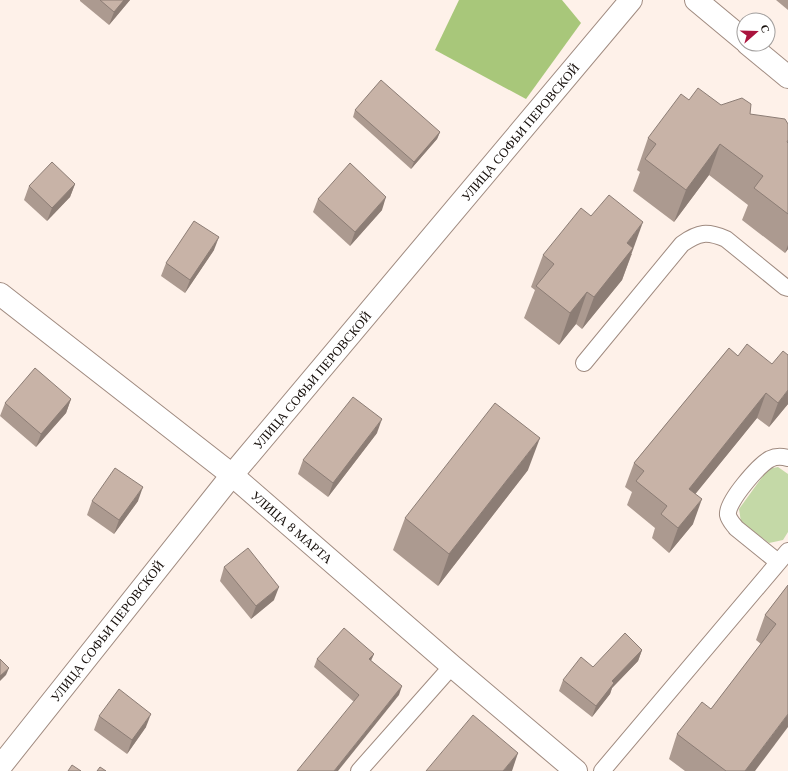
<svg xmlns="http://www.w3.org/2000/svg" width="788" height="771" font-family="Georgia,serif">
<rect width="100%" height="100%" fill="#fef1e9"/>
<path fill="#c4d9a7" d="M 778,467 L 788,474 L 788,532 L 783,540 L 769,543 L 741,522 L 739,509 L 768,469 Z"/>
<path fill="#a8c77a" d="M 459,0 L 562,0 L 581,23 L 526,99 L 435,50 Z"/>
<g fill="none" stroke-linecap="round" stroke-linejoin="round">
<defs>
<g id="lane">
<path d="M 584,363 L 682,244 C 699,232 707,231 726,239 L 785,287 L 788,288"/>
<path d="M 778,562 L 736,528 C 733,524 729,520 728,515 C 726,502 759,465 770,459 C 776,456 781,456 788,458"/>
<path d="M 359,771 L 452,666"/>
<path d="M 602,771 L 788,551"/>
</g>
<g id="street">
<path d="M 696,0 L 744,40"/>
<path d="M 748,44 L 788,77"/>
<path d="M 0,294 L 232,475 L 452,666 L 576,771"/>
<path d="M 0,767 L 232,475 L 631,0"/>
</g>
</defs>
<use href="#lane" stroke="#a08b80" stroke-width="18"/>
<use href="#street" stroke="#a08b80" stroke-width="24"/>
<use href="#lane" stroke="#fff" stroke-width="16"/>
<use href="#street" stroke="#fff" stroke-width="22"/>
</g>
<g fill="#ac9a90">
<path d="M 80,0 L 130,0 L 109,25 L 80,1 Z"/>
<path d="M 776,0 L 788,0 L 788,10 Z"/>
<path d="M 689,100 L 721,105 L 750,114 L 788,124 L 788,249 L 785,253 L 742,220 L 748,205 L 709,175 L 674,222 L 633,191 L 640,172 L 637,170 L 648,138 Z"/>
<path d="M 355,110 L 440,132 L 437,139 L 411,169 L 353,117 Z"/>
<path d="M 75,184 L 70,197 L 47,221 L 24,200 L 29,186 Z"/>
<path d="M 318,199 L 382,210 L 350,246 L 313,212 Z"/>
<path d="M 214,250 L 185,293 L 161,276 L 166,263 Z"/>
<path d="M 632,254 L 631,256 L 622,280 L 582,329 L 576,324 L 559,345 L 524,318 L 535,290 L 531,287 L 543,255 Z"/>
<path d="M 729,348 L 788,404 L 769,427 L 757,418 L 695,494 L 693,524 L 669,553 L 652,538 L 655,528 L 627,505 L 632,492 L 625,487 L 634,463 Z"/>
<path d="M 71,399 L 66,413 L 36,447 L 0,416 L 5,403 Z"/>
<path d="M 377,433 L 328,497 L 298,474 L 303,460 Z"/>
<path d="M 528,470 L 438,586 L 393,550 L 405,518 Z"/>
<path d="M 92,501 L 138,501 L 114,534 L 87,515 Z"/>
<path d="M 224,567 L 274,600 L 251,619 L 220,581 Z"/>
<path d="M 788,585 L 755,771 L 685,771 L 669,759 L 677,734 L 711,709 L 761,644 L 756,640 L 765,615 Z"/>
<path d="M 642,650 L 638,661 L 612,688 L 610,694 L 592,717 L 559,691 L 563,680 L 593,667 Z"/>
<path d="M 374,654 L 371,661 L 399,695 L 353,701 L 314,667 L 317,659 Z"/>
<path d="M 99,716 L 146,727 L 127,754 L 94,730 Z"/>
</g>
<g fill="#8c7d75">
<path d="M 124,0 L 130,0 L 109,25 L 114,12 Z"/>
<path d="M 440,132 L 437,139 L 411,169 L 414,162 Z"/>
<path d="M 720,144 L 709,175 L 674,222 L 686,190 Z"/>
<path d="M 75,184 L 70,197 L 47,221 L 52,208 Z"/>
<path d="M 386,197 L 382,210 L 350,246 L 355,232 Z"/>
<path d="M 643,222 L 622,280 L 582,329 L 594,297 L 627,243 Z"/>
<path d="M 219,237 L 214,250 L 185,293 L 190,280 Z"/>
<path d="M 788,245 L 788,249 L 785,253 Z"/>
<path d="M 587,292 L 576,324 L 559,345 L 570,313 Z"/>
<path d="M 788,390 L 788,404 L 769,427 L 778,403 Z"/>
<path d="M 766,393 L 757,418 L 680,513 L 689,489 Z"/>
<path d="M 71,399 L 66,413 L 36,447 L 41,434 Z"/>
<path d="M 382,419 L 377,433 L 328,497 L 333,483 Z"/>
<path d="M 540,438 L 528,470 L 438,586 L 449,554 Z"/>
<path d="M 143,487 L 138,501 L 114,534 L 119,520 Z"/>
<path d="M 702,499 L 693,524 L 669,553 L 678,528 Z"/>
<path d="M 279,587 L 274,600 L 251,619 L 256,606 Z"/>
<path d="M 642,650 L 638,661 L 612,688 L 610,694 L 592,717 L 596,706 L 612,681 Z"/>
<path d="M 374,654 L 370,662 L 369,659 Z"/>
<path d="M 9,668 L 6,675 L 0,681 L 0,676 Z"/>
<path d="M 402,686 L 399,695 L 338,771 L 334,771 Z"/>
<path d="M 151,714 L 146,727 L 127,754 L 132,740 Z"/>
<path d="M 788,714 L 788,727 L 755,771 L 745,771 Z"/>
<path d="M 518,753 L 512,771 L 503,771 Z"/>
</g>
<g fill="#c8b3a7" stroke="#8c7d75">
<path d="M 100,0 L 124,0 L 114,12 Z"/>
<path d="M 381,80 L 440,132 L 414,162 L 355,110 Z"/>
<path d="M 698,88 L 721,105 L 742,98 L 751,104 L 750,114 L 785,119 L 788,124 L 788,140 L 787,142 L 788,143 L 788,214 L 754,188 L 763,176 L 720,144 L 686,190 L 645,159 L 656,144 L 648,138 L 681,94 L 689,100 Z"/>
<path d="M 52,162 L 75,184 L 52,208 L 29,186 Z"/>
<path d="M 350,163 L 386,197 L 355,232 L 318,199 Z"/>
<path d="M 609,195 L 643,222 L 627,243 L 633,248 L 594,297 L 587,292 L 570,313 L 536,286 L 554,264 L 543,255 L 581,208 L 591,216 Z"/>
<path d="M 194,221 L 219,237 L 190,280 L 166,263 Z"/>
<path d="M 747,344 L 772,364 L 783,351 L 788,355 L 788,390 L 778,403 L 766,393 L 689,489 L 702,499 L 678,528 L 661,514 L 667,506 L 636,481 L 644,471 L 634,463 L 729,348 L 738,356 Z"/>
<path d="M 35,368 L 71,399 L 41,434 L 5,403 Z"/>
<path d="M 353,397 L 382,419 L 333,483 L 303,460 Z"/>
<path d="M 495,403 L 540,438 L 449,554 L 405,518 Z"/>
<path d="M 115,468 L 143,487 L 119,520 L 92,501 Z"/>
<path d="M 248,548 L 279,587 L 256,606 L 224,567 Z"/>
<path d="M 788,585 L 788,714 L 745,771 L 726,771 L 677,734 L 702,702 L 711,709 L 776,624 L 765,615 Z"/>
<path d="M 344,628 L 374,654 L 369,659 L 402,686 L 334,771 L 297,771 L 359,695 L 317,659 Z"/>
<path d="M 625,633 L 642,650 L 612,681 L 614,683 L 596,706 L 563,680 L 581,657 L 593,667 Z"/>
<path d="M 0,659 L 9,668 L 0,676 Z"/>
<path d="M 119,689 L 151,714 L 132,740 L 99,716 Z"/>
<path d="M 473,715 L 518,753 L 503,771 L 426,771 Z"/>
<path d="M 72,765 L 81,771 L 68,771 Z"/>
<path d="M 100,767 L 106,771 L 97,771 Z"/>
</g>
<g text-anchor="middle" stroke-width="3" stroke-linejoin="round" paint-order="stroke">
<g font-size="13" fill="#140d09" stroke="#fff">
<text transform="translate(520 132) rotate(-50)" y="5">УЛИЦА СОФЬИ ПЕРОВСКОЙ</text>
<text transform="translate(312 380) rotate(-50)" y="5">УЛИЦА СОФЬИ ПЕРОВСКОЙ</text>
<text transform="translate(292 527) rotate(41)" y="5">УЛИЦА 8 МАРТА</text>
<text transform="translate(107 631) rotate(-52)" y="5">УЛИЦА СОФЬИ ПЕРОВСКОЙ</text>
</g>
</g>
<g transform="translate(756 32) rotate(70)"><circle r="19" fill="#ffffff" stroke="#a19e9d"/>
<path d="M0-3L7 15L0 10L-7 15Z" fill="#aa133d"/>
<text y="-6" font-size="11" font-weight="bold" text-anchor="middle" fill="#140d09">С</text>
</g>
</svg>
